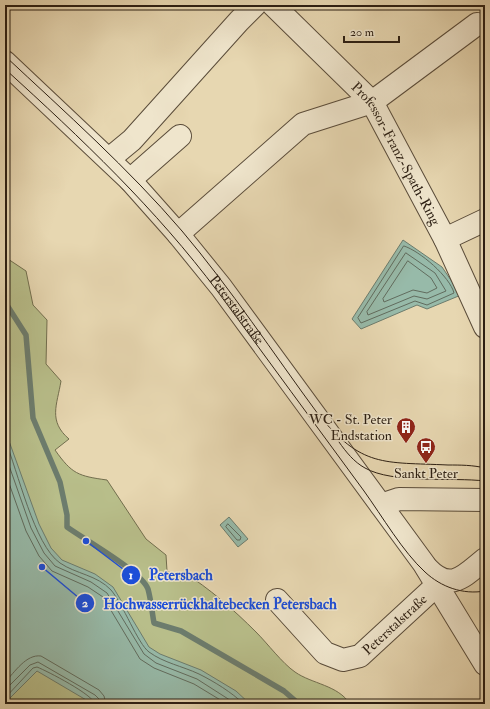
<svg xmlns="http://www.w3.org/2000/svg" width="490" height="709" font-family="'IM FELL Double Pica',serif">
<rect width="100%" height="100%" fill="#e7d7b1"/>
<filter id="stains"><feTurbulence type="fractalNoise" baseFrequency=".005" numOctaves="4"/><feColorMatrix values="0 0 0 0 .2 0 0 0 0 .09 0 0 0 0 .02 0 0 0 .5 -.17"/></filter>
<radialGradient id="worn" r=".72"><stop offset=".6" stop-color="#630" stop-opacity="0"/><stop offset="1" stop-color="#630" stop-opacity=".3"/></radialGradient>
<path fill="#b8be8a" stroke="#726e4e" d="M 5,257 L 26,271 L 33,305 L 47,320 L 46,364 L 61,381 C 57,405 48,421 69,439 L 55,450 C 72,474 78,476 107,480 L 146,539 L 166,555 L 167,571 L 179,577 L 183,572 C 209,588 234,610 256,632 C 268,644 282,663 295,672 C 312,684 338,685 350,704 L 5,704 Z"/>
<g fill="#97baa9" stroke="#6c7c6d">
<path d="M 403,240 L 442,267 L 461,295 L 427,309 L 417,305 L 361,329 L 352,319 Z"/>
<path d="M 5,430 L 39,524 L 51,548 L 62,560 L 95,574 L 113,587 L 149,647 L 160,654 L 201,670 L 236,691 L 250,704 L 93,704 L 37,671 L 5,703 Z"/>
<path d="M 229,517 L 248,539 L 238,547 L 220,525 Z"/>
</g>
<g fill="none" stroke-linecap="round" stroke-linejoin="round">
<g stroke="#616c5e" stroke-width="1">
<path d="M 404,246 C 420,251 450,277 454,293 L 427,305 L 415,301 L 361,323 L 358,318 Z"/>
<path d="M 406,253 L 435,273 L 446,291 L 427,299 L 414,296 L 368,315 L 367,312 Z"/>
<path d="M 408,261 L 431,278 L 437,288 L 427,293 L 413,290 L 384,302 L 383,299 Z"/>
<path d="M 5,440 C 18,471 34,545 60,563 C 76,574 97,575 111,590 C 123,604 138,644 149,652 C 164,663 182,666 199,674 C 215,682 231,692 244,704"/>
<path d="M 5,454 L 31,528 L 44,553 L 55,566 L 91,582 L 107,593 L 144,654 L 156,663 L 197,679 L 236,704"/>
<path d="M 5,472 L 26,531 L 39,556 L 52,571 L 88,587 L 103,597 L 140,659 L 154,668 L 194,684 L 227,704"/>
<path d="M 228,524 L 241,537 L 240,540 L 237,540 L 226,527 Z"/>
<path d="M 5,682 C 15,672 26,654 41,656 L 99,690 L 104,696 L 106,704"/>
<path d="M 5,690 L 30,665 L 38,662 L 95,695 L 99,699 L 100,704"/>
<path d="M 5,698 L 33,668 L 37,667 C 47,671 94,695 95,704"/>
</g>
<path stroke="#6c7c6d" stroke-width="5.5" d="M 5,302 L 26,335 L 33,418 L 60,482 L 67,515 L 67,527 C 85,540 141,571 148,589 C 151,600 152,612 154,623 L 181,631 L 284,691 L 299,704"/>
<defs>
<g id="minor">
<path id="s1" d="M 273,5 L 372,102 L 445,239 L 485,327"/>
<path id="s2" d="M 5,62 L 130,180 L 178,234 L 221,287 L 424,564 L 485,664"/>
<path d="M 109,159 L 132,140 L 239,21 L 255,5"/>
<path d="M 130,180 L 180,136"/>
<path d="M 178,234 L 303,124 L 372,102 L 477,24"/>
<path d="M 445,239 L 485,220"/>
<path d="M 381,505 L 399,499 L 485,500"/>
<path d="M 427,568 C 451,593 464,576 485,559"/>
<path id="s3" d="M 277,600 L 325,653 L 343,660 L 360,656 L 437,585"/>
</g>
</defs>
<use href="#minor" stroke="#5a4c3a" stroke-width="24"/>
<use href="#minor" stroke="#efe5cc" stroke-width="22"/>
<g stroke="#2b1e12" stroke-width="1">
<path d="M 5,56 C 66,113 128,168 182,231 C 231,289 273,353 318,414 C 362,468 383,462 448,465 C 460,465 473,465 485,468"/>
<path d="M 5,69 C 81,138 156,209 218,292 C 267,358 315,425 364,491 C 382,516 403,552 425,572 C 441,587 463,595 485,591"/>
<path d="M 339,442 C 346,452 354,462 365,468 C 393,484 452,477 485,481"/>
</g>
</g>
<defs>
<symbol id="building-pin" viewBox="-11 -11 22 30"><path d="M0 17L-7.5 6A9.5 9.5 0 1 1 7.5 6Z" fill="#8f2418" stroke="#efe5cc"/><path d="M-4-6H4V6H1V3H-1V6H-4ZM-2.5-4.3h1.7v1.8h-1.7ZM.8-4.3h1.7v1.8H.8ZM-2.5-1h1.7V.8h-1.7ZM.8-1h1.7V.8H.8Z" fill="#fff"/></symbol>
<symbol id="bus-pin" viewBox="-11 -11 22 30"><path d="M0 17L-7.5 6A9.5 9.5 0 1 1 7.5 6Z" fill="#8f2418" stroke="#efe5cc"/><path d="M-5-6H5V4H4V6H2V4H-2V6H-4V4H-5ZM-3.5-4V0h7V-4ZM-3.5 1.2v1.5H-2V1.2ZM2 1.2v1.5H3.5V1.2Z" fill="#fff"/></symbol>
</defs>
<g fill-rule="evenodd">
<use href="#building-pin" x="395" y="416" width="22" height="30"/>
<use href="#bus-pin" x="415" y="436" width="22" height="30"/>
</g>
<g text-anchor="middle" stroke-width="3" stroke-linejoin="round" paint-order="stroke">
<g font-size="14" fill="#2b1e12" stroke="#efe5cc">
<text dy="5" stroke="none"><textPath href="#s1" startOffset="195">Professor-Franz-Spath-Ring</textPath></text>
<text dy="5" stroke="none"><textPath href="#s2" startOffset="340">Peterstalstraße</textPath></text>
<text dy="5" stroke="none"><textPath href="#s3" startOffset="155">Peterstalstraße</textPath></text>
</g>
<g font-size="14" fill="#2b1e12" stroke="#efe5cc" text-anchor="end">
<text x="392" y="424">WC - St. Peter<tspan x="392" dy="16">Endstation</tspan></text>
<text x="426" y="478" text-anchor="middle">Sankt Peter</text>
</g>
</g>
<path fill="none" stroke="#1d4ed8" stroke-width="1.5" d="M86 541L131 575M42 567L85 603"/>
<g fill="#1d4ed8" stroke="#efe5cc" stroke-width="1.5">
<circle cx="86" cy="541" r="4"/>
<circle cx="42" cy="567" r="4"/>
<circle cx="131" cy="575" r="10"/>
<circle cx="85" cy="603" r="10"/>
</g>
<g font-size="12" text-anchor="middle" font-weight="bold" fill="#fff">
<text x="131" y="579">1</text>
<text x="85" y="607">2</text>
</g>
<g font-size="15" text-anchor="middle" font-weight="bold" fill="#1d4ed8" stroke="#efe5cc" stroke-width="3" stroke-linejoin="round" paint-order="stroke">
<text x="181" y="580">Petersbach</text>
<text x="220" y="609">Hochwasserrückhaltebecken Petersbach</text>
</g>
<rect width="490" height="709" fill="none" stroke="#e7d7b1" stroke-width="20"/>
<rect x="6" y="6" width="478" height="697" fill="none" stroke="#2b1e12" stroke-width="2"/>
<rect x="10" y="10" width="470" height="689" fill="none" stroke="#2b1e12"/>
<path d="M344 36v6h55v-6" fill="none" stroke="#2b1e12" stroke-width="2"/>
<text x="350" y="36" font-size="12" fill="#2b1e12" stroke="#efe5cc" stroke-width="3" paint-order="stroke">20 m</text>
<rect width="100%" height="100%" filter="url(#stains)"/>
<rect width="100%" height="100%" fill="url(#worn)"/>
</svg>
